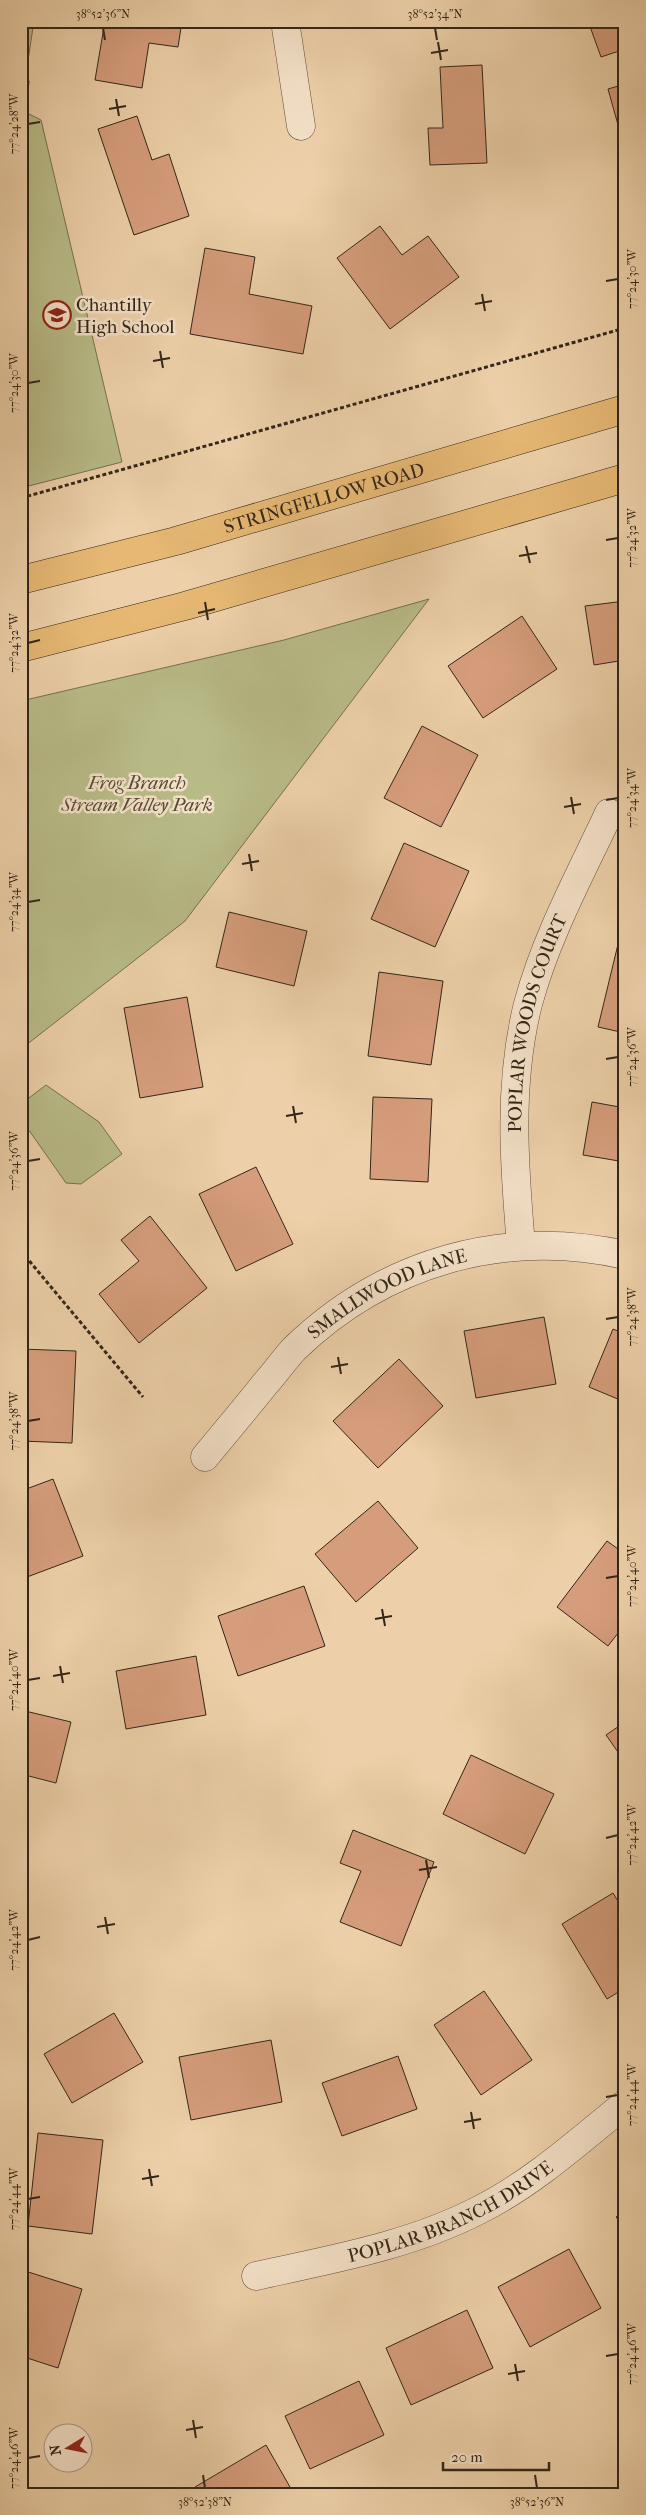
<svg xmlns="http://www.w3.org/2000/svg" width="646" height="2515" font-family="'IM FELL French Canon',serif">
<rect width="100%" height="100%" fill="#edd0a9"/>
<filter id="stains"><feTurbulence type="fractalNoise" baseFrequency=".004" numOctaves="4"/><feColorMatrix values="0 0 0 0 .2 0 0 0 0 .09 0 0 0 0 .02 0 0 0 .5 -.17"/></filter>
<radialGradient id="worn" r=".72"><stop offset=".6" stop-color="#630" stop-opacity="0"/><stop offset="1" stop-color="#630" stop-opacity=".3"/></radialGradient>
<g fill="#b8bb88" stroke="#767050">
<path d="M 21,21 L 34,21 L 27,67 L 21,66 Z"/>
<path d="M 29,114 L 41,120 L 122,462 L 21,488 L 21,141 Z"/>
<path d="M 429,599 L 185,921 L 21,1049 L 21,701 L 284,640 Z"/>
<path d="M 46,1085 L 99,1122 L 122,1154 L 81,1184 L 66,1183 L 21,1119 L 21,1104 Z"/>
</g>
<g fill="#d69d7c" stroke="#332619">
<path d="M 105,21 L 182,21 L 178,47 L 149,43 L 142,88 L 95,80 Z"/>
<path d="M 588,21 L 625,21 L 625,49 L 601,57 Z"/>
<path d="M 482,65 L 487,163 L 430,165 L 428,128 L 443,128 L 440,67 Z"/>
<path d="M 21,80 L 29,81 L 27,101 L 21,100 Z"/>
<path d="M 625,84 L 625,150 L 608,89 Z"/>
<path d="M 137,116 L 152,160 L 169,154 L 189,216 L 134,235 L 98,129 Z"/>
<path d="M 380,226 L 402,255 L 428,236 L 459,277 L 390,329 L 337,258 Z"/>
<path d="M 205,248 L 255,257 L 249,294 L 312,306 L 303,354 L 190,334 Z"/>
<path d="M 625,601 L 625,660 L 594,665 L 585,606 Z"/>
<path d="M 522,616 L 557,669 L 483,718 L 448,666 Z"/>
<path d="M 422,726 L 478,755 L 441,827 L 384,798 Z"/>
<path d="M 404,843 L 469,871 L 435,947 L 371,919 Z"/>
<path d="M 229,912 L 307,931 L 294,986 L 216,967 Z"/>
<path d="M 620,936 L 625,937 L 625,1033 L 598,1027 Z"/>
<path d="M 379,972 L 443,981 L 431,1065 L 368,1056 Z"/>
<path d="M 187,997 L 203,1087 L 140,1098 L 124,1008 Z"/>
<path d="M 373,1097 L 432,1099 L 428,1182 L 370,1179 Z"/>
<path d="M 592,1102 L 625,1108 L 625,1162 L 583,1155 Z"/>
<path d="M 256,1167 L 293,1244 L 236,1271 L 199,1194 Z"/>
<path d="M 150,1216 L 207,1288 L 139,1343 L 99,1294 L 139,1261 L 121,1240 Z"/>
<path d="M 544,1317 L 556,1384 L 476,1398 L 464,1331 Z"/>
<path d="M 613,1329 L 625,1334 L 625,1402 L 589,1387 Z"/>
<path d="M 21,1349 L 76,1351 L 72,1443 L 21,1441 Z"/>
<path d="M 399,1359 L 443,1406 L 378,1468 L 333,1421 Z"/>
<path d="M 53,1479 L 83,1556 L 27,1577 L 21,1561 L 21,1491 Z"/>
<path d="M 378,1501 L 418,1548 L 356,1602 L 315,1554 Z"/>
<path d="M 607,1541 L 625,1554 L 625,1624 L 608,1646 L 557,1607 Z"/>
<path d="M 304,1586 L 325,1646 L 238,1676 L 218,1616 Z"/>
<path d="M 196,1656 L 206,1715 L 126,1729 L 116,1671 Z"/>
<path d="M 21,1710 L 71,1722 L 56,1783 L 21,1774 Z"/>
<path d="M 625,1722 L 625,1762 L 606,1735 Z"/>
<path d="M 471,1755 L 554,1794 L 525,1854 L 443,1814 Z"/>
<path d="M 353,1830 L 434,1862 L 401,1946 L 340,1922 L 361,1871 L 340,1863 Z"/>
<path d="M 613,1893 L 625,1913 L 625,1988 L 607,1999 L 562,1924 Z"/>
<path d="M 484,1991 L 532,2060 L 481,2095 L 434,2025 Z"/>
<path d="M 114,2013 L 143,2062 L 72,2103 L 44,2054 Z"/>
<path d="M 271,2040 L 282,2102 L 191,2120 L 179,2057 Z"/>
<path d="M 398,2056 L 417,2109 L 342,2136 L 322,2083 Z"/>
<path d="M 38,2133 L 103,2140 L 92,2234 L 28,2226 Z"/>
<path d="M 625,2211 L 625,2228 L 616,2217 Z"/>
<path d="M 569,2249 L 601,2308 L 530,2347 L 498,2287 Z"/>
<path d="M 22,2270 L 82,2289 L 58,2368 L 21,2356 Z"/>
<path d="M 467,2310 L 493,2368 L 411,2405 L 386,2348 Z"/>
<path d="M 359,2381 L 384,2435 L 310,2469 L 285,2416 Z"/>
<path d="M 266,2445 L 294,2494 L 199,2494 L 195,2487 Z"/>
</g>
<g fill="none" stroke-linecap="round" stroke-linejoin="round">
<defs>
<g id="minor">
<path d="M 285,21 L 301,126"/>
<path id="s1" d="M 521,1245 C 514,1165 508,1083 528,1004 C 546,937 580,875 609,813"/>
<path id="s2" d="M 205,1457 C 225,1433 245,1409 265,1384 C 275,1373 284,1360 294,1349 C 384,1262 503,1228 625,1255"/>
<path id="s3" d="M 256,2276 C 332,2259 410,2246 481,2209 C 534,2182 579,2141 625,2104"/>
</g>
<g id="major">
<path id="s4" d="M 21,580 L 176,541 L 625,409"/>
<path d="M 21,648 L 185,606 L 625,478"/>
</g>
</defs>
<use href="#minor" stroke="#62503d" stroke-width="29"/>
<use href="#major" stroke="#332619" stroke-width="29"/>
<g stroke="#332619" stroke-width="3" stroke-dasharray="4 2.5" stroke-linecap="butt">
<path d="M 21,498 L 625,328"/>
<path d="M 21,1251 L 143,1397"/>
</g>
<use href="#minor" stroke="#f3e0c7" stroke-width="28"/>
<use href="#major" stroke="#e6b874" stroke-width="28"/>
</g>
<path fill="none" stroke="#332619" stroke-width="2" d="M 103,28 L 105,40M 435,28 L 437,40M 438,42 L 441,60M 431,53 L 448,50M 116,99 L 119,116M 109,109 L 126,106M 28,124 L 40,122M 606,281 L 618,279M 482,294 L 485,311M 475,304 L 492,301M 160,351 L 163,368M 153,361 L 170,358M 28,383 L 40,381M 606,540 L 618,538M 526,546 L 530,563M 519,556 L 537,553M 205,602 L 208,620M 198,613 L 215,609M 28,643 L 40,640M 571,797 L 574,814M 606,800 L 618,798M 564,807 L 581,804M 249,854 L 252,871M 242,864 L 259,861M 28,902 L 40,900M 606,1059 L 618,1057M 293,1106 L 296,1123M 286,1116 L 303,1113M 28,1161 L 40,1159M 606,1319 L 618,1317M 338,1357 L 341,1374M 331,1367 L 348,1364M 28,1421 L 40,1419M 606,1578 L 618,1576M 382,1609 L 385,1626M 375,1619 L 392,1616M 60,1666 L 63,1683M 53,1676 L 70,1673M 28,1680 L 40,1678M 606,1838 L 618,1835M 426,1860 L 429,1878M 419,1870 L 437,1867M 105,1917 L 108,1934M 97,1927 L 115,1924M 28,1940 L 40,1937M 606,2097 L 618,2095M 471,2112 L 474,2129M 464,2122 L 481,2119M 149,2169 L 152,2186M 142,2179 L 159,2176M 28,2199 L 40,2197M 606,2356 L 618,2354M 515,2364 L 518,2381M 508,2374 L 525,2371M 193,2420 L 196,2438M 186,2430 L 203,2427M 28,2458 L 40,2456M 203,2475 L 205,2488M 535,2475 L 537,2488"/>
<defs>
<symbol id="school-ring" viewBox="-11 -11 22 22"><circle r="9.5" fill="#f3e0c7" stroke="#8f2418" stroke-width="1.5"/><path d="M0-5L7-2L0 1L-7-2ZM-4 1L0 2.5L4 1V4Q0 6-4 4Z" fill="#8f2418"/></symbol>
</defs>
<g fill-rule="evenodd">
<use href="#school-ring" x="41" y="299" width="32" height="32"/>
</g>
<g text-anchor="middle" stroke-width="5" stroke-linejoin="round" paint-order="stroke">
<g font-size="19" fill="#332619" stroke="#f3e0c7" text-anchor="start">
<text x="76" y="311">Chantilly<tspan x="76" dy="22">High School</tspan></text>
</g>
<g font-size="19" fill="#332619" stroke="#f3e0c7">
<text dy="7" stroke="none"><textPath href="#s4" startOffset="314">STRINGFELLOW ROAD</textPath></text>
<text dy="7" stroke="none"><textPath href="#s1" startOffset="225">POPLAR WOODS COURT</textPath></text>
<text dy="7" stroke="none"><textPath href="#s2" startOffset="250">SMALLWOOD LANE</textPath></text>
<text dy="7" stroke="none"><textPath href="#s3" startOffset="206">POPLAR BRANCH DRIVE</textPath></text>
</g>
<g font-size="19" font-style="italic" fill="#544b35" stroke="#f3e0c7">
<text x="137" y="789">Frog Branch<tspan x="137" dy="22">Stream Valley Park</tspan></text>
</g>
</g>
<rect width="646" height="2515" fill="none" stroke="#edd0a9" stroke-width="55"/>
<g transform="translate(68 2448) rotate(260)"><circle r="24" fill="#f3e0c7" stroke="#a69681"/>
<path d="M0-4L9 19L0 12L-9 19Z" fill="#8f2418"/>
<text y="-8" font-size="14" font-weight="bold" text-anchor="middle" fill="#332619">N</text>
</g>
<path d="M443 2462v8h106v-8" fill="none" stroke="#332619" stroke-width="2.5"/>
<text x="451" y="2462" font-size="15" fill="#332619" stroke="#f3e0c7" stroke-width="4" paint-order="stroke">20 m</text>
<rect x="28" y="28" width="590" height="2460" fill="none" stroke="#332619" stroke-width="2"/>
<g font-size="12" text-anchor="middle" fill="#332619">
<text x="103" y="18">38°52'36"N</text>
<text x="435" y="18">38°52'34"N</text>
<text transform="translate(14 124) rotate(-90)" y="4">77°24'28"W</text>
<text transform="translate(632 279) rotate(-90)" y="4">77°24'30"W</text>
<text transform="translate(14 383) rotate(-90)" y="4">77°24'30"W</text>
<text transform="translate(632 538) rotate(-90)" y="4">77°24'32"W</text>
<text transform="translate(14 643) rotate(-90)" y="4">77°24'32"W</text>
<text transform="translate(632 798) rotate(-90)" y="4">77°24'34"W</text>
<text transform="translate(14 902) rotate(-90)" y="4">77°24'34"W</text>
<text transform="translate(632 1057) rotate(-90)" y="4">77°24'36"W</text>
<text transform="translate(14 1161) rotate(-90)" y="4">77°24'36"W</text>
<text transform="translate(632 1317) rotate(-90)" y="4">77°24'38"W</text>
<text transform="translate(14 1421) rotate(-90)" y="4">77°24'38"W</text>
<text transform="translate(632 1576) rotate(-90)" y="4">77°24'40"W</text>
<text transform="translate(14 1680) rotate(-90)" y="4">77°24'40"W</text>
<text transform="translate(632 1835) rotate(-90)" y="4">77°24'42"W</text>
<text transform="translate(14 1940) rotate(-90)" y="4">77°24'42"W</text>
<text transform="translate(632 2095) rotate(-90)" y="4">77°24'44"W</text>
<text transform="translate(14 2199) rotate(-90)" y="4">77°24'44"W</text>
<text transform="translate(632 2354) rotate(-90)" y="4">77°24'46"W</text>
<text transform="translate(14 2458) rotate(-90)" y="4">77°24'46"W</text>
<text x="205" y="2506">38°52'38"N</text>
<text x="537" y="2506">38°52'36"N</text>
</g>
<rect width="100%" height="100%" filter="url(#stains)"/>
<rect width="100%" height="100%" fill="url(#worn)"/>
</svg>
